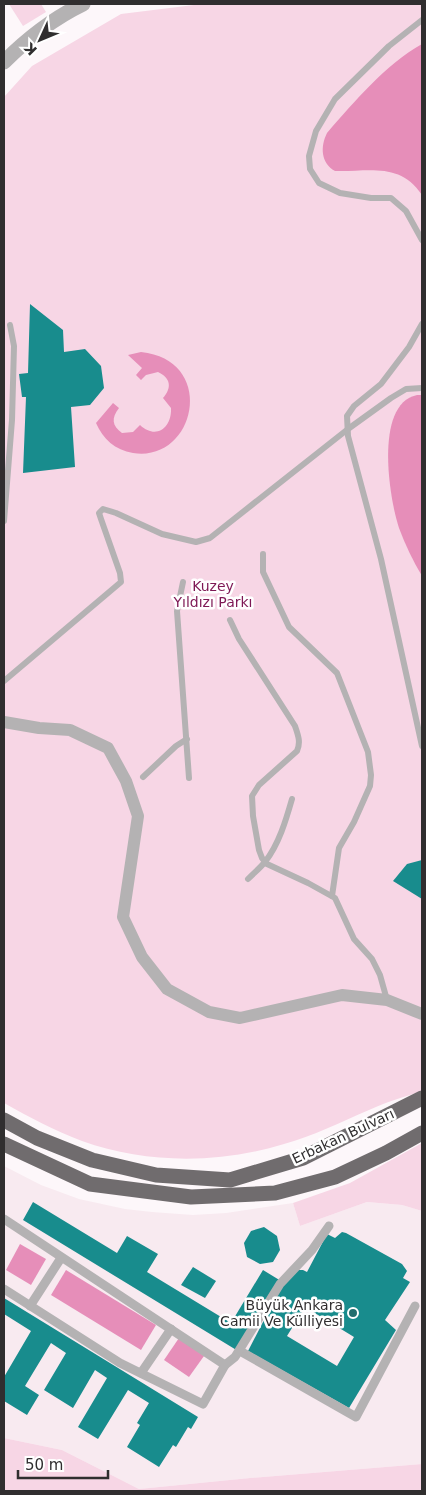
<svg xmlns="http://www.w3.org/2000/svg" width="426" height="1495" font-family="'DejaVu Sans',sans-serif">
<rect width="100%" height="100%" fill="#fdf7fa"/>
<path fill="#f8eaf0" d="M 4,1166 L 41,1185 L 79,1199 L 125,1209 L 152,1212 L 193,1215 L 226,1213 L 293,1203 L 300,1226 L 367,1202 L 402,1205 L 422,1211 L 422,1464 L 250,1478 L 139,1489 L 62,1450 L 4,1438 Z"/>
<g fill="#f7d6e5">
<path d="M 9,4 L 41,4 L 46,12 L 23,26 Z"/>
<path d="M 202,4 L 422,4 L 422,1091 C 404,1097 386,1102 369,1110 C 341,1122 313,1136 284,1144 C 219,1164 146,1164 82,1141 C 55,1131 29,1117 4,1103 L 4,97 L 32,66 L 121,14 Z"/>
<path d="M 422,1143 L 422,1211 L 402,1205 L 367,1202 L 300,1226 L 293,1203 L 350,1183 Z"/>
<path d="M 4,1438 L 62,1450 L 139,1489 L 250,1478 L 422,1464 L 422,1491 L 4,1491 Z"/>
</g>
<g fill="#e68eb9">
<path d="M 422,44 L 422,195 C 400,162 369,172 335,171 C 321,163 320,147 327,133 C 354,102 386,64 422,44 Z"/>
<path d="M 141,352 C 218,360 196,463 133,453 C 115,450 103,439 96,423 L 113,403 L 119,408 C 111,418 112,426 122,433 L 133,432 L 140,425 C 156,440 172,428 171,408 L 163,398 C 172,388 171,378 158,372 L 146,375 L 141,380 L 136,375 L 142,368 L 128,355 Z"/>
<path d="M 417,395 L 422,395 L 422,576 C 413,561 405,544 399,528 C 389,498 374,404 417,395 Z"/>
<path d="M 20,1244 L 46,1259 L 31,1285 L 6,1270 Z"/>
<path d="M 66,1270 L 156,1325 L 141,1350 L 51,1295 Z"/>
<path d="M 179,1338 L 204,1356 L 189,1377 L 164,1360 Z"/>
</g>
<g fill="#188c8d" fill-rule="evenodd">
<path d="M 30,304 L 63,330 L 64,352 L 85,349 L 101,366 L 104,388 L 90,405 L 71,407 L 75,467 L 23,473 L 26,397 L 22,397 L 19,374 L 28,373 Z"/>
<path d="M 422,860 L 422,899 L 393,881 L 407,864 Z"/>
<path d="M 33,1202 L 117,1253 L 127,1236 L 158,1254 L 147,1272 L 231,1323 L 263,1270 L 281,1281 L 238,1351 L 23,1220 Z"/>
<path d="M 264,1227 L 277,1236 L 280,1250 L 273,1262 L 260,1264 L 247,1257 L 244,1243 L 251,1231 Z"/>
<path d="M 342,1232 L 346,1233 L 402,1264 L 407,1271 L 403,1278 L 410,1282 L 385,1320 L 396,1330 L 349,1408 L 248,1351 L 280,1289 L 295,1270 L 303,1270 L 307,1272 L 327,1234 L 335,1238 ZM 305,1307 L 354,1337 L 337,1366 L 287,1336 Z"/>
<path d="M 193,1267 L 216,1281 L 205,1298 L 181,1285 Z"/>
<path d="M 4,1298 L 198,1417 L 191,1429 L 188,1427 L 176,1447 L 173,1445 L 159,1467 L 127,1447 L 140,1425 L 137,1423 L 149,1403 L 128,1390 L 98,1439 L 78,1427 L 107,1378 L 95,1370 L 73,1408 L 44,1390 L 66,1353 L 51,1343 L 25,1386 L 39,1395 L 27,1415 L 4,1401 L 4,1377 L 31,1331 L 4,1314 Z"/>
</g>
<g fill="none" stroke-linecap="round" stroke-linejoin="round">
<g stroke="#b4b2b3" stroke-width="6">
<path d="M 422,20 L 389,46 L 335,99 L 316,131 L 309,156 L 310,169 L 319,183 L 340,193 L 371,198 L 391,198 L 406,211 L 422,240"/>
<path d="M 422,324 L 409,347 L 381,384 L 354,406 L 347,416 L 348,436 L 381,559 L 422,746"/>
<path d="M 4,521 L 12,420 L 14,346 L 10,325"/>
<path d="M 263,554 L 263,572 L 289,627 L 337,673 L 368,752 L 371,775 L 370,786 L 354,822 L 339,848 L 332,896"/>
<path d="M 183,582 L 177,611 L 189,778"/>
<path d="M 230,620 L 239,639 L 295,726 C 298,735 301,742 297,751 L 259,785 L 252,796 L 253,816 L 259,850 L 262,858 L 267,864 L 308,883 L 335,898 L 354,939 L 372,959 L 380,975 L 387,1000"/>
<path d="M 4,681 L 121,582 L 120,573 L 101,519 L 99,513 L 103,509 L 116,513 L 162,534 L 196,542 L 210,538 L 348,429 L 391,398 L 406,389 L 422,388"/>
<path d="M 143,777 L 176,746 L 187,739"/>
<path d="M 248,879 C 254,873 260,868 265,862 C 279,844 286,820 292,799"/>
</g>
<g stroke="#b4b2b3" stroke-width="9">
<path d="M 4,1219 L 225,1365 L 203,1404 L 120,1363 L 4,1289"/>
<path d="M 30,1306 L 61,1258"/>
<path d="M 240,1351 L 356,1417 L 415,1306"/>
<path d="M 225,1365 L 235,1357 L 280,1284 L 312,1250 L 329,1226"/>
<path d="M 141,1373 L 171,1329"/>
</g>
<path stroke="#b4b2b3" stroke-width="12" d="M 4,722 L 39,728 L 70,730 L 108,748 L 126,781 L 138,816 L 123,917 L 142,957 L 167,989 L 209,1012 L 240,1018 L 342,995 L 387,1000 L 422,1014"/>
<path stroke="#b4b2b3" stroke-width="15" d="M 4,62 C 27,39 54,18 83,4"/>
<g stroke="#706c6e" stroke-width="15">
<path d="M 4,1120 L 37,1138 L 92,1160 L 156,1175 L 230,1180 L 303,1158 L 422,1098"/>
<path d="M 4,1144 L 90,1184 L 191,1197 L 275,1193 L 335,1177 L 386,1153 L 422,1133"/>
</g>
</g>
<circle fill="#226e6e" stroke="#fff" stroke-width="2" cx="353" cy="1313" r="5"/>
<g text-anchor="middle" stroke-width="5" stroke-linejoin="round" paint-order="stroke">
<g font-size="14" fill="#7e1855" stroke="#fff">
<text x="213" y="591">Kuzey<tspan x="213" dy="16">Yıldızı Parkı</tspan></text>
</g>
<g font-size="14" fill="#302e2f" stroke="#fff">
<text transform="translate(343 1136) rotate(-25)" y="5">Erbakan Bulvarı</text>
</g>
<g font-size="14" fill="#302e2f" stroke="#fff" text-anchor="end">
<text x="343" y="1310">Büyük Ankara<tspan x="343" dy="16">Camii Ve Külliyesi</tspan></text>
</g>
</g>
<rect width="426" height="1495" fill="none" stroke="#302e2f" stroke-width="10"/>
<g transform="translate(40 40) rotate(226)" stroke="#ffffff" stroke-width="4" paint-order="stroke">
<path d="M0-4L9 19L0 12L-9 19Z" fill="#302e2f"/>
<text y="-8" font-size="14" font-weight="bold" text-anchor="middle" fill="#302e2f">K</text>
</g>
<path d="M18 1470v8h90v-8" fill="none" stroke="#302e2f" stroke-width="2.5"/>
<text x="25" y="1470" font-size="15" fill="#302e2f" stroke="#ffffff" stroke-width="4" paint-order="stroke">50 m</text>
</svg>
